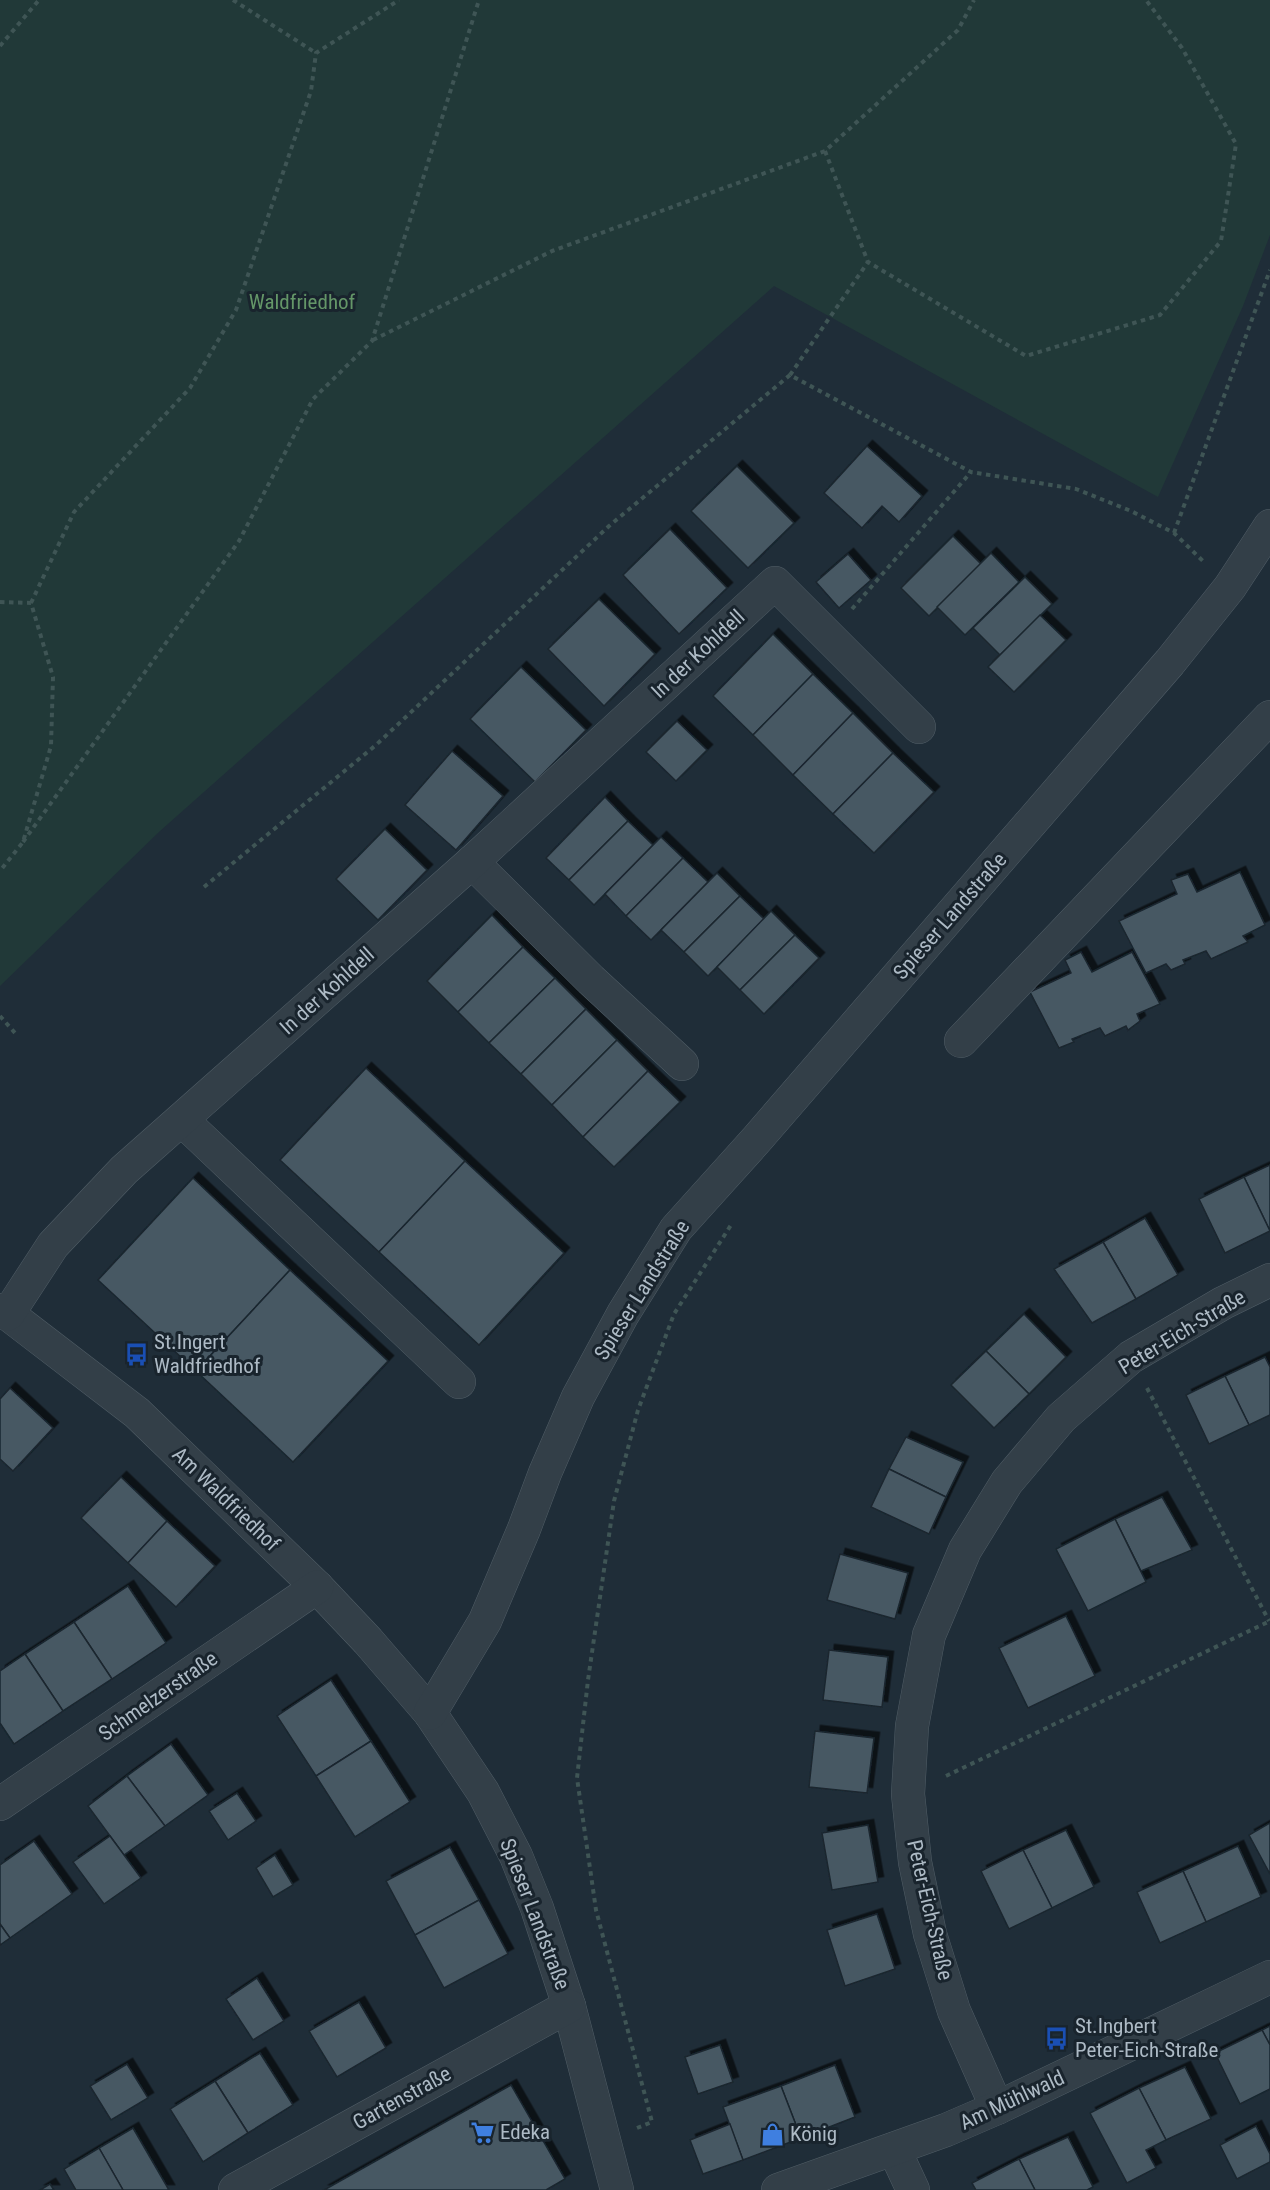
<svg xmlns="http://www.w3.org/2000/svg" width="1270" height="2190" font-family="'Roboto Condensed',sans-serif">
<defs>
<filter id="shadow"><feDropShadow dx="5.5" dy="-5.5" stdDeviation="0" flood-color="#0009"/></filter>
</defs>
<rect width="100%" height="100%" fill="#1f2d38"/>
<path fill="#213938" d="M 0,0 L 1270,0 L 1270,235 L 1243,306 L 1158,497 L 774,286 L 160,831 L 0,986 Z"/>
<g fill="#475864" stroke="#1a262f" stroke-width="1.5" filter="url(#shadow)">
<path d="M 867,446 L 922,496 L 899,522 L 882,506 L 862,528 L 824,493 Z"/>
<path d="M 737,466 L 794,523 L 748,568 L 691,511 Z"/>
<path d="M 670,529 L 727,588 L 679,634 L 623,575 Z"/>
<path d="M 953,536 L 981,564 L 929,616 L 901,588 Z"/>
<path d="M 991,553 L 1019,582 L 965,635 L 937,607 Z"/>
<path d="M 848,554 L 871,580 L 839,608 L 816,582 Z"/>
<path d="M 1025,577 L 1052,604 L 1000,655 L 973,628 Z"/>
<path d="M 599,599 L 655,654 L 604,706 L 548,649 Z"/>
<path d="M 1040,615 L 1066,640 L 1014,692 L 988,667 Z"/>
<path d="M 773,634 L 813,674 L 753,735 L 713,696 Z"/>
<path d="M 521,667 L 586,730 L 535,782 L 470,719 Z"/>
<path d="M 813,674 L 853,713 L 793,775 L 753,735 Z"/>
<path d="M 853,713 L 893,753 L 833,814 L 793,775 Z"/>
<path d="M 677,721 L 707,750 L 676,781 L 646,752 Z"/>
<path d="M 452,751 L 503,796 L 456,850 L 405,805 Z"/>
<path d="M 893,753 L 934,792 L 874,853 L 833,814 Z"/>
<path d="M 605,797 L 628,821 L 569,880 L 546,858 Z"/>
<path d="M 628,821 L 653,845 L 594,905 L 569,880 Z"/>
<path d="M 385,829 L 427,870 L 378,920 L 336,879 Z"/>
<path d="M 661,837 L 683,858 L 626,916 L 605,894 Z"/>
<path d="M 683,858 L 708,882 L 651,940 L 626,916 Z"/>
<path d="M 1240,872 L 1265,925 L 1243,936 L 1248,942 L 1211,959 L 1206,951 L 1183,960 L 1185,964 L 1171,970 L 1166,964 L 1146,973 L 1119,921 L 1177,894 L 1171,880 L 1188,874 L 1197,892 Z"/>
<path d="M 717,873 L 740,896 L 684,952 L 661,930 Z"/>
<path d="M 740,896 L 764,919 L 708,976 L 684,952 Z"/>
<path d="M 771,911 L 795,935 L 740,990 L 717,967 Z"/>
<path d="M 492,915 L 523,947 L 458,1012 L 427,981 Z"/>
<path d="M 795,935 L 819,958 L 764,1014 L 740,990 Z"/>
<path d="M 523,947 L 555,978 L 489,1043 L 458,1012 Z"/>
<path d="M 1081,952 L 1092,972 L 1132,952 L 1160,1004 L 1137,1014 L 1140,1021 L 1128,1030 L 1126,1026 L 1105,1036 L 1100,1028 L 1072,1039 L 1074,1042 L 1059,1048 L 1030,992 L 1071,973 L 1065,960 Z"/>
<path d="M 555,978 L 586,1009 L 521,1074 L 489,1043 Z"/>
<path d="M 586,1009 L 617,1040 L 552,1105 L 521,1074 Z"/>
<path d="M 617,1040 L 648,1071 L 583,1137 L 552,1105 Z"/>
<path d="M 366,1068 L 465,1161 L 379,1252 L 280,1160 Z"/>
<path d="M 648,1071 L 680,1102 L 614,1167 L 583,1137 Z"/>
<path d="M 465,1161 L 564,1253 L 479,1345 L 379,1252 Z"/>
<path d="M 1270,1165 L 1270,1231 L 1244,1177 Z"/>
<path d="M 1244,1177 L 1270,1231 L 1225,1253 L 1199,1199 Z"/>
<path d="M 193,1178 L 290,1270 L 196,1371 L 98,1280 Z"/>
<path d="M 1145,1218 L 1178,1275 L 1136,1299 L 1103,1242 Z"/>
<path d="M 1103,1242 L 1136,1299 L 1092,1323 L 1054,1269 Z"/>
<path d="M 290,1270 L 388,1361 L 293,1462 L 196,1371 Z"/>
<path d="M 1024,1314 L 1066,1357 L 1029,1394 L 986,1351 Z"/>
<path d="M 986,1351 L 1029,1394 L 994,1428 L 951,1385 Z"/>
<path d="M 1265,1357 L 1270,1367 L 1270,1415 L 1249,1425 L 1225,1376 Z"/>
<path d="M 1225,1376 L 1249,1425 L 1209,1444 L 1186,1395 Z"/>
<path d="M 10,1388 L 53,1428 L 13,1471 L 0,1459 L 0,1399 Z"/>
<path d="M 906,1437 L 963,1462 L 946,1497 L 889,1469 Z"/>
<path d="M 889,1469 L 946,1497 L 929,1534 L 871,1507 Z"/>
<path d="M 121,1477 L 167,1521 L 128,1563 L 81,1518 Z"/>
<path d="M 1162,1497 L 1192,1550 L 1141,1571 L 1115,1519 Z"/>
<path d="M 1115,1519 L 1146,1582 L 1088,1611 L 1056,1549 Z"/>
<path d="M 167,1521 L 215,1566 L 176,1607 L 128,1563 Z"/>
<path d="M 840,1554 L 908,1573 L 895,1619 L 827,1600 Z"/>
<path d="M 128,1586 L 166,1643 L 112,1679 L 74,1622 Z"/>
<path d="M 1066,1616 L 1095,1676 L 1028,1708 L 999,1648 Z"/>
<path d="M 74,1622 L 112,1679 L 63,1711 L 25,1654 Z"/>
<path d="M 829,1650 L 888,1657 L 882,1707 L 823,1700 Z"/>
<path d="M 25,1654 L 63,1711 L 14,1744 L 0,1723 L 0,1671 Z"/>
<path d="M 331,1680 L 371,1741 L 316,1776 L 277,1716 Z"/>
<path d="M 815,1731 L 874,1738 L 867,1793 L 809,1787 Z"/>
<path d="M 371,1741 L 410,1802 L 355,1837 L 316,1776 Z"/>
<path d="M 171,1744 L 208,1795 L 165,1826 L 127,1776 Z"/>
<path d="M 127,1776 L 165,1826 L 124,1855 L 88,1806 Z"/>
<path d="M 237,1793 L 256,1821 L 228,1840 L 209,1811 Z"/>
<path d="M 1270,1823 L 1270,1874 L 1249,1835 Z"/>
<path d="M 868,1825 L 878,1882 L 832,1890 L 822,1833 Z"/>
<path d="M 1066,1830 L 1094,1887 L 1052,1908 L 1023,1850 Z"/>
<path d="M 110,1836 L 141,1878 L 104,1904 L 73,1862 Z"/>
<path d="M 34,1841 L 72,1894 L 10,1938 L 0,1924 L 0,1865 Z"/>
<path d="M 1238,1846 L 1261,1897 L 1206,1922 L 1183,1871 Z"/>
<path d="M 450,1847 L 479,1900 L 415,1935 L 386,1881 Z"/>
<path d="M 1023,1850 L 1052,1908 L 1009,1929 L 981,1871 Z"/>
<path d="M 275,1855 L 293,1885 L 273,1897 L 256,1868 Z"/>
<path d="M 1183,1871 L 1206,1922 L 1160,1943 L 1137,1892 Z"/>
<path d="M 479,1900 L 508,1954 L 444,1988 L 415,1935 Z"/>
<path d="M 877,1914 L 895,1969 L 845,1986 L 827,1930 Z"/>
<path d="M 0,1924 L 10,1938 L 0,1945 Z"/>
<path d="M 257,1978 L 284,2021 L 253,2040 L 226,1999 Z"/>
<path d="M 359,2002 L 386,2048 L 337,2077 L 309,2031 Z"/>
<path d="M 1270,2026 L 1270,2045 L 1262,2030 Z"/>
<path d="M 1262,2030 L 1270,2045 L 1270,2089 L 1240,2104 L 1215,2053 Z"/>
<path d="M 720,2045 L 733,2082 L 698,2094 L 685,2057 Z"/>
<path d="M 260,2053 L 293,2105 L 248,2133 L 215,2081 Z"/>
<path d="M 127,2064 L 148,2098 L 111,2120 L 90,2086 Z"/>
<path d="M 835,2065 L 855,2117 L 801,2138 L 781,2086 Z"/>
<path d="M 1185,2067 L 1211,2119 L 1166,2140 L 1139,2088 Z"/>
<path d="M 215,2081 L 248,2133 L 203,2162 L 170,2109 Z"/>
<path d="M 511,2085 L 565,2179 L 546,2190 L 324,2190 Z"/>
<path d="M 781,2086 L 801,2138 L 743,2160 L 723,2107 Z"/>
<path d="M 1139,2088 L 1166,2140 L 1146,2150 L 1156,2168 L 1127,2183 L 1090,2113 Z"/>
<path d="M 730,2124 L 743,2160 L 703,2174 L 690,2140 Z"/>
<path d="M 1256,2126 L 1270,2154 L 1270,2162 L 1237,2179 L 1220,2145 Z"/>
<path d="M 133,2128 L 169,2190 L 123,2190 L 99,2148 Z"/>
<path d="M 1068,2137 L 1093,2187 L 1087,2190 L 1035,2190 L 1019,2159 Z"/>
<path d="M 99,2148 L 123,2190 L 76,2190 L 64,2169 Z"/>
<path d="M 1019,2159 L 1035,2190 L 976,2190 L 972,2183 Z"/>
<path d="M 50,2184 L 54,2190 L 40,2190 Z"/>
</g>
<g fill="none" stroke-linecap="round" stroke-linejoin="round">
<defs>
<g id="minor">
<path d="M 472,862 L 591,980 L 682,1064"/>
<path d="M 961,1041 L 1270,717"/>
<path d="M 182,1120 L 459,1382"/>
<path d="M 0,1310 L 8,1314 L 137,1413 L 317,1587 L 368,1641 L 430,1713 L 483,1792 L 516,1856 L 537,1908 L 569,2006 L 617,2190"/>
<path d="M 8,1314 L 53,1245 L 124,1170 L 472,862 L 775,583 L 919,727"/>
<path d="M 430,1713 L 485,1621 L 524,1529 L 545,1473 L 578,1397 L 623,1314 L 676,1229 L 757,1139 L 1170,662 L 1230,587 L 1270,526"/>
<path d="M 0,1804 L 317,1587"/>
<path d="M 997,2108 L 954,2011 L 930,1934 L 915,1862 L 908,1794 L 912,1726 L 929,1635 L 965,1550 L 1007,1482 L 1061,1418 L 1131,1357 L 1223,1303 L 1270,1280"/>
<path d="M 894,2149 L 913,2190"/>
<path d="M 235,2190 L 569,2006"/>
<path d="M 778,2190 L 946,2130 L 997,2108 L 1270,1977"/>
</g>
</defs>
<use href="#minor" stroke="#505d66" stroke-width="34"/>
<g stroke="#3f5555" stroke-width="4" stroke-dasharray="4.5 4.5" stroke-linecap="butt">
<path d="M 233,0 L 316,53"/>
<path d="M 0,46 L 39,0"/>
<path d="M 825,151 L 868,262 L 1026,356 L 1160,315 L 1221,241 L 1236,144 L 1182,48 L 1146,0"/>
<path d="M 373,340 L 552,251 L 825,151 L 958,30 L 974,0"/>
<path d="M 790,375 L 868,262"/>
<path d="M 1174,533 L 1270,270"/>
<path d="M 0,602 L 31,603 L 53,677 L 51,746 L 23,842 L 0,871"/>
<path d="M 31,603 L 74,512 L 190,388 L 236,310 L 311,91 L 316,53 L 399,0"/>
<path d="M 852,609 L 971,472"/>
<path d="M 23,842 L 239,541 L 313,399 L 372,341 L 479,0"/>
<path d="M 204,887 L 376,745 L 609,526 L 790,375 L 971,472 L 1076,489 L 1131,511 L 1174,533 L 1205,563"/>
<path d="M 0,1016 L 15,1033"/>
<path d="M 1147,1388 L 1269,1621"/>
<path d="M 946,1776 L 1270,1621"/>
<path d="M 637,2128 L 652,2122 L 596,1910 L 577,1778 L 588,1680 L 614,1501 L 638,1410 L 674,1314 L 731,1225"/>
</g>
<use href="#minor" stroke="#333f48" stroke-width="33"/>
</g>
<defs>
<symbol id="bus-bare" viewBox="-9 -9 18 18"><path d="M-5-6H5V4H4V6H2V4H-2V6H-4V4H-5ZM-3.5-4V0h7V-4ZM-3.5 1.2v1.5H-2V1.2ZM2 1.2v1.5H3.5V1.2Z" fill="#1a4fb4" stroke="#19242d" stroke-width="2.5" paint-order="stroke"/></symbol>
<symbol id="supermarket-bare" viewBox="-9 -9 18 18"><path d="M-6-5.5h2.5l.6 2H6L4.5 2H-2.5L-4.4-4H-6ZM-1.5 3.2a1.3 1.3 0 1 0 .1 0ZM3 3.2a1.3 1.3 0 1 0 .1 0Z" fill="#3f7fe0" stroke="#19242d" stroke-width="2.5" paint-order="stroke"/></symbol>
<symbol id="shop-bare" viewBox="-9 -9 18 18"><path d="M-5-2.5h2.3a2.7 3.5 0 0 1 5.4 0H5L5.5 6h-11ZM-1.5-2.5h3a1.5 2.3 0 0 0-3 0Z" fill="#3f7fe0" stroke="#19242d" stroke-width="2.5" paint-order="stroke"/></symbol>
</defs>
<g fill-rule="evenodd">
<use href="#bus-bare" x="120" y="1338" width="33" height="33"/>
<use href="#bus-bare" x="1040" y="2022" width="33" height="33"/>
<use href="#supermarket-bare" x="466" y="2116" width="33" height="33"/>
<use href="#shop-bare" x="756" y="2118" width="33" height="33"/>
</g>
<g text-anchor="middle" stroke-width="6" stroke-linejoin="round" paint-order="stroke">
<g font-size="21" fill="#649668" stroke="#19242d">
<text x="302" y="309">Waldfriedhof</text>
</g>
<g font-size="21" fill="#adbac5" stroke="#19242d">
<text transform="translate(698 654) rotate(-43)" y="7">In der Kohldell</text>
<text transform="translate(950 916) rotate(-49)" y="7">Spieser Landstraße</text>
<text transform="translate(327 991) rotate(-42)" y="7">In der Kohldell</text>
<text transform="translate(642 1290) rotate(-58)" y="7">Spieser Landstraße</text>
<text transform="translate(1182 1332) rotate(-31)" y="7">Peter-Eich-Straße</text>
<text transform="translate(226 1499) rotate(44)" y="7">Am Waldfriedhof</text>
<text transform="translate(158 1696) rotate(-35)" y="7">Schmelzerstraße</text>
<text transform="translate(930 1910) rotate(77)" y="7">Peter-Eich-Straße</text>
<text transform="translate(535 1914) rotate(69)" y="7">Spieser Landstraße</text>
<text transform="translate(402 2098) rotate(-29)" y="7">Gartenstraße</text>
<text transform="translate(1012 2100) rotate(-25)" y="7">Am Mühlwald</text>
</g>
<g font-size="21" fill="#adbac5" stroke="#19242d" text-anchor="start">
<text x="154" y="1349">St.Ingert<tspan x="154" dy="24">Waldfriedhof</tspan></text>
<text x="1075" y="2033">St.Ingbert<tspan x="1075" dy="24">Peter-Eich-Straße</tspan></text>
<text x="500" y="2139">Edeka</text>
<text x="790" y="2141">König</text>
</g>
</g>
</svg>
